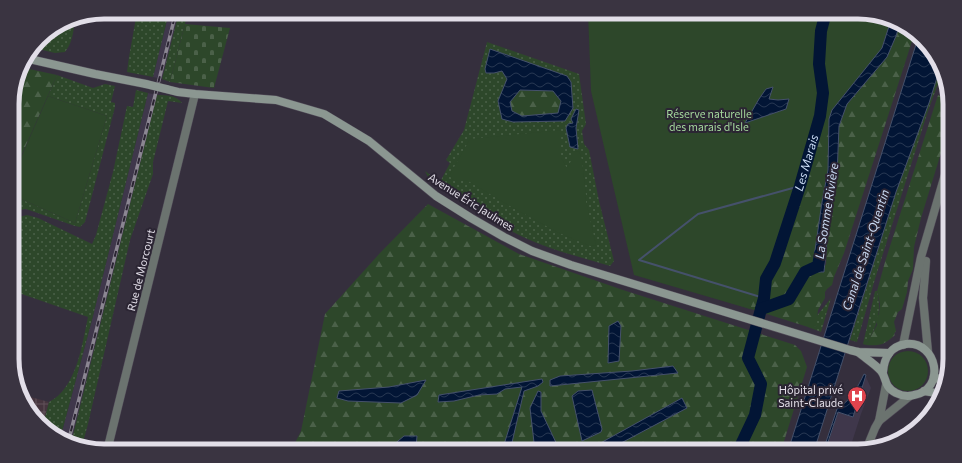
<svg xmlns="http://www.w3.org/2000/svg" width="962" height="463" font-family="Commissioner,sans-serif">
<defs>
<pattern id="industrial-grid" width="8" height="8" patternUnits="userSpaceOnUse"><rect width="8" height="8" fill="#45343e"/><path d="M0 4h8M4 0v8" fill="none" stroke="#60515a"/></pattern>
<pattern id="grass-dots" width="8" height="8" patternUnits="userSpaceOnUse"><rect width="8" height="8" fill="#2d472a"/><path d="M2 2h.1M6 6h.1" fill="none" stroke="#4b6149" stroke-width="1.8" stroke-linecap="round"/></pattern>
<pattern id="forest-firs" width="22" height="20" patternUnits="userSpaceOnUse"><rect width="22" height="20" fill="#2d472a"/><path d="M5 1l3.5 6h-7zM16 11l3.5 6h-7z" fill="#4b6149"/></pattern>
<pattern id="cemetery-stones" width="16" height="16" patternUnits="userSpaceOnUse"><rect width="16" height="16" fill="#2d472a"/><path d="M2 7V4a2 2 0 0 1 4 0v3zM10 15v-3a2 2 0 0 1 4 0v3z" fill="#4b6149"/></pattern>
<pattern id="water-waves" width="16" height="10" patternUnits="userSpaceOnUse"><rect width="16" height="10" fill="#021535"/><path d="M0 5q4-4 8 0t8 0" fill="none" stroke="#273752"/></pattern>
</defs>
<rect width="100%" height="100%" fill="#352f3d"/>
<g fill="#3f374b">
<path d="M 169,12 L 179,12 L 162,79 L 153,77 Z"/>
<path d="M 148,93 L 157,95 L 71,443 L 64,442 L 60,439 L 93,316 Z"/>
<path d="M 866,377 L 871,388 L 861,414 L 852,442 L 851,451 L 826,451 L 838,412 L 853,417 Z"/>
</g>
<path fill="url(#industrial-grid)" d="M 23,395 L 49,402 L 43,425 L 31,415 Z"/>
<g fill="url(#grass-dots)">
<path d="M 137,12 L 169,12 L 153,77 L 127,72 L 129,57 Z"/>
<path d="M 179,12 L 188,12 L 170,82 L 162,79 Z"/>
<path d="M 65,21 L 74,26 C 73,36 71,44 65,52 L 55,53 L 34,48 L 43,35 Z"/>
<path d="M 487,42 L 579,74 L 586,124 L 582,131 L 584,144 L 589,150 L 599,201 L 614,261 L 610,266 C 581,257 550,250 523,237 C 490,221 459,199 429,179 L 425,171 L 440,182 L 450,163 L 446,160 L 464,130 Z"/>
<path d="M 940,68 L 942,73 L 928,111 L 875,279 L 857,342 L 850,340 L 896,192 L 929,103 Z"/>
<path d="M 57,75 L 93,88 L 105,84 L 115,86 L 111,102 L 115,103 L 115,107 L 85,222 L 80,227 L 75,226 L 26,209 L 12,211 L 12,195 L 75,223 L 107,116 L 48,96 Z"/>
<path d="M 136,90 L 148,93 L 93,316 L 60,439 L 43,425 L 49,402 C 77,388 82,344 88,317 L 13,291 L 12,219 L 27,215 L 38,218 L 92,244 L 96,235 L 113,172 L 127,106 L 133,107 Z"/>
<path d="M 157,95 C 166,95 176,95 182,103 L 168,101 L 153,162 L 153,174 L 130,240 L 88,424 L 82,446 L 71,443 Z"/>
<path d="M 875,291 L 877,291 C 882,313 877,326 866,345 L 863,344 Z"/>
<path d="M 831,298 L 821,332 L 808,327 Z"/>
</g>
<g fill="url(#forest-firs)">
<path d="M 858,12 L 891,20 L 871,63 L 829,119 L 828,170 L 822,202 L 813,264 L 826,265 L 828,228 L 837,176 L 839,126 L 847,104 L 887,57 L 896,36 L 900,23 L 914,35 L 844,253 L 834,277 L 832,285 L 827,289 L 825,292 L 825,298 L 818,310 L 816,326 L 813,328 L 808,327 L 636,273 Z"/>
<path d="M 20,67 L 57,75 L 12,177 L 12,98 Z"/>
<path d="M 520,90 L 553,91 L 561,101 L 558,113 L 522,116 L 512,111 L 510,102 Z"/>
<path d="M 938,95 L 949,99 L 949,127 L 921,218 L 914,247 L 913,269 L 908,281 L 907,292 L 902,309 L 898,312 L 894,322 L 896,331 L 894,334 L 895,335 C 884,345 880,346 866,345 L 877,325 L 876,319 L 879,314 L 880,304 L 877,291 L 885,262 Z"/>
<path d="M 428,204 L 519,254 L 623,290 L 795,345 L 801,351 L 807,367 L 781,451 L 291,451 L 301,431 L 325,314 L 380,253 Z"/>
</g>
<path fill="url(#cemetery-stones)" d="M 185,24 L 230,28 L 214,88 L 170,82 Z"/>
<g fill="#2d472a">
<path d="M 588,12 L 858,12 L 891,20 L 882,48 L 821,129 L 785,227 L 750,309 L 634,275 L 591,91 Z"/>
<path d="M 48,96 L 107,116 L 75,223 L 12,195 L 12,178 Z"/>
<path d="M 561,130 L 561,158 L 567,168 L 571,161 L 571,152 L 579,151 L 582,160 L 586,195 L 585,197 L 596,245 L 590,246 L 557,232 L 508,205 L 468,181 L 463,180 L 454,180 L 449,176 L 470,139 Z"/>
<circle cx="908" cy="371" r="20"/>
</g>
<g fill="url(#water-waves)" stroke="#45516b" fill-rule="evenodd">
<path d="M 891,20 L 900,23 L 896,36 L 887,57 L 847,104 L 839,126 L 837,176 L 828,228 L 824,272 L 818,272 L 813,264 L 822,202 L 828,170 L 829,119 L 832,110 L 882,48 Z"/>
<path d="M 918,38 L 934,53 L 940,68 L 929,103 L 896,192 L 814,451 L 788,451 Z"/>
<path d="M 490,49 L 567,76 L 571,82 L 573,108 L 565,121 L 513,122 L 502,119 L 498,101 L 507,79 L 502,71 L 494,73 L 486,73 L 485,69 ZM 520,90 L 553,91 L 561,101 L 558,113 L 522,116 L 512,111 L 510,102 Z"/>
<path d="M 773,87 L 769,99 L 778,100 L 789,99 L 786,109 L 745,123 L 759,99 L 766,89 Z"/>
<path d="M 576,109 L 579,110 L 576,128 L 578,149 L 570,147 L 566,128 L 568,124 L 573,123 L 571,119 Z"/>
<path d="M 618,321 L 621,326 L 619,361 L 608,363 L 609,326 Z"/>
<path d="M 673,366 L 678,373 L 550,386 L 550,380 L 560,376 L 632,371 Z"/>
<path d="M 864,374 L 866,375 L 853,417 L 838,412 L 825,451 L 823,451 L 837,409 C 850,401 858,387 864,374 Z"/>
<path d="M 542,379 L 543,382 L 538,386 L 524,391 L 510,451 L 502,451 L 522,387 L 505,389 L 497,394 L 479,395 L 454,401 L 438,402 L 439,395 Z"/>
<path d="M 426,380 L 417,395 L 401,403 L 348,401 L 337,398 L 339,391 L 389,387 Z"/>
<path d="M 592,390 L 602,429 L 601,432 L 582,441 L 572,396 L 578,391 Z"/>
<path d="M 538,391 L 541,392 L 541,411 L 560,451 L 535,451 L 530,408 Z"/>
<path d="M 682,398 L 687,408 L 606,451 L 586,451 Z"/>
<path d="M 404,436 L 417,436 L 416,448 L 413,451 L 407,450 L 386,451 Z"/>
</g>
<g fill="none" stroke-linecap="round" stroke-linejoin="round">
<path stroke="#45516b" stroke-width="2" d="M 764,298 L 639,260 L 698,214 L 800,186"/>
<g stroke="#021535" stroke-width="12">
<path id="s1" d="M 761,309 L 764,298 L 766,279 L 775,263 L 800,186 L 820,116 L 823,93 L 819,64 L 821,31 L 826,12"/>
<path d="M 738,451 L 755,415 L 761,384 L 748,358 L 761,309 L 789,299 L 805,272 L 818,266 L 820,254"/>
</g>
<defs>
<g id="tertiary">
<path d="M 926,261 L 923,298 L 928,352"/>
<path d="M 903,345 L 921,257 L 949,161"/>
<path d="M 879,421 L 886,385"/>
<path d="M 866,450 L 875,428 L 879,421 L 910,396"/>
<path d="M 107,451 L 195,94"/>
</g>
<g id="secondary">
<path d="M 25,58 L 95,74 L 146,84"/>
<path d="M 166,89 L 178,92 L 195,94 L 276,100 L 324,114 L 369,141 L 436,196 L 471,218 L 504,237 L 532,251 L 571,265 L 850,350 L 858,352 L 889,353"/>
<path d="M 858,352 C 865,358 875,364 881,371 C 887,378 883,386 896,393 C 902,396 908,397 914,395 C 946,390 938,341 906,344 C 891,346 884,358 883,372"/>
<path d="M 934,376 L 944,383"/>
<path d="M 924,391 L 942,394"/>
</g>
</defs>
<use href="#tertiary" stroke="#514b58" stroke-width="9"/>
<use href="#secondary" stroke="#514b58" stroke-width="9"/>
<use href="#tertiary" stroke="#6b736f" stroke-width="8"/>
<use href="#secondary" stroke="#8b9791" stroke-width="8"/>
<defs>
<path id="rail" d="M 68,443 L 176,12"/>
</defs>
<use href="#rail" stroke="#8b8692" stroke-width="3.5"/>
<use href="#rail" stroke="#2b2533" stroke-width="2" stroke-dasharray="6" stroke-linecap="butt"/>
<defs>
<path id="secondary-bridge" d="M 146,84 L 166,89"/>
</defs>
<use href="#secondary-bridge" stroke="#514b58" stroke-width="9" stroke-linecap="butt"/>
<use href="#secondary-bridge" stroke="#8b9791" stroke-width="8"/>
</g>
<defs>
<symbol id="hospital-pin" viewBox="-11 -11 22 30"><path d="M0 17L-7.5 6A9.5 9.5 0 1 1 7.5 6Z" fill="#e0444e" stroke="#2b2533"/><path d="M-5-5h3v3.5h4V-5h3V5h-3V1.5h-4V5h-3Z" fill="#fff"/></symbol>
</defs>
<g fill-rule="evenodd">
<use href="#hospital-pin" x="846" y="385" width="22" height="30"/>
</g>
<g text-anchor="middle" stroke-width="4" stroke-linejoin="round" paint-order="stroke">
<g font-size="11" fill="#a5d99d" stroke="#2b2533">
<text x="709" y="118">Réserve naturelle<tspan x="709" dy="13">des marais d'Isle</tspan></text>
</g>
<g font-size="11" fill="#e2dee8" stroke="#2b2533">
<text transform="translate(471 202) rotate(32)" y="4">Avenue Éric Jaulmes</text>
<text transform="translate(141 270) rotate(-76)" y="4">Rue de Morcourt</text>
</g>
<g font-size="11" fill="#e2dee8" stroke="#2b2533" text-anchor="end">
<text x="843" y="394">Hôpital privé<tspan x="843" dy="13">Saint-Claude</tspan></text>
</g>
<g font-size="12" font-style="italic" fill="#cadbf4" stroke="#2b2533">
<text dy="4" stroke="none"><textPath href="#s1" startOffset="154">Les Marais</textPath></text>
<text transform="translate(827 211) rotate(-81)" y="4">La Somme Rivière</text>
<text transform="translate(866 250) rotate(-72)" y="4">Canal de Saint-Quentin</text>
</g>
</g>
<path d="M0 0H962V463H0ZM104 19H858A85 85 0 0 1 943 104V359A85 85 0 0 1 858 444H104A85 85 0 0 1 19 359V104A85 85 0 0 1 104 19Z" fill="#3a3441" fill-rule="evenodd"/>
<path fill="none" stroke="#e2dee8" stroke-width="5" d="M104 19H858A85 85 0 0 1 943 104V359A85 85 0 0 1 858 444H104A85 85 0 0 1 19 359V104A85 85 0 0 1 104 19Z"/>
</svg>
